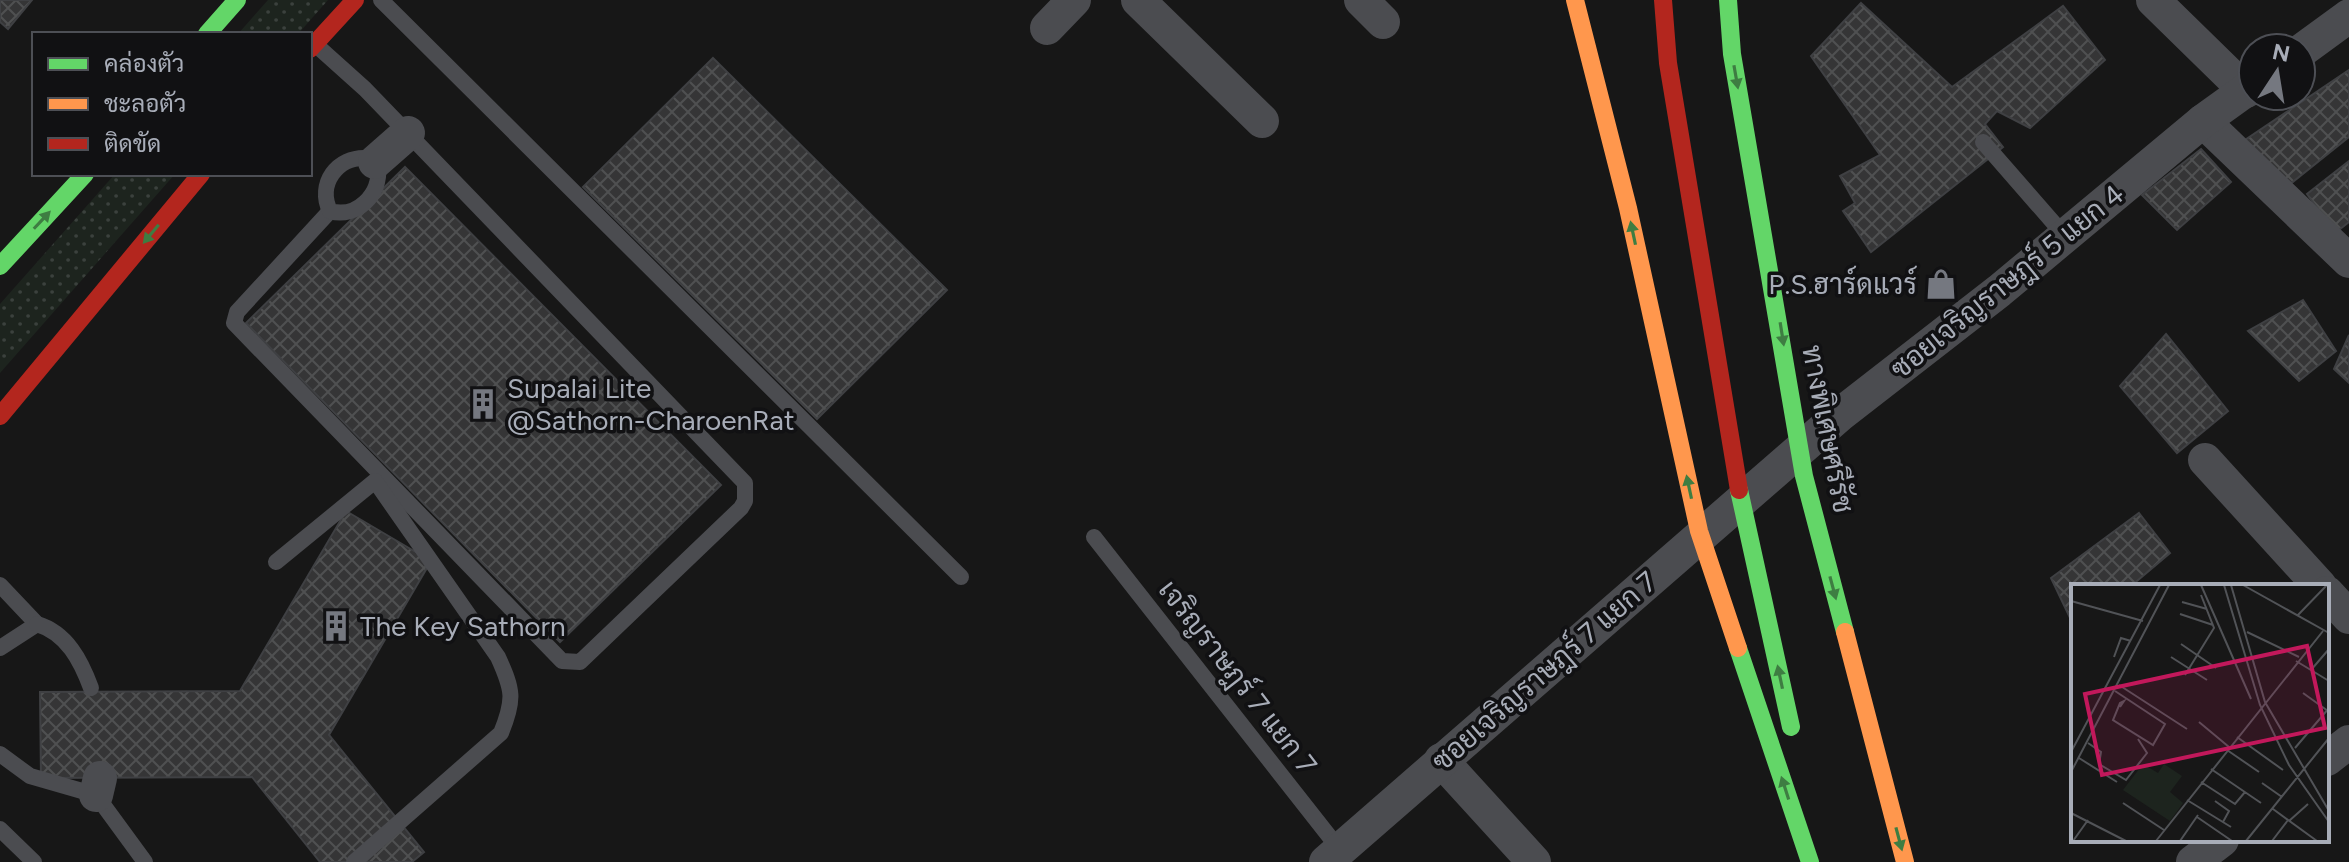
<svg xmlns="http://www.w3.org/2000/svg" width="2349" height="862" font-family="Figtree,Sarabun,sans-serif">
<defs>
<pattern id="grass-dots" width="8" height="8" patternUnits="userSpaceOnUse" patternTransform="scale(2)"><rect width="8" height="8" fill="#1d241e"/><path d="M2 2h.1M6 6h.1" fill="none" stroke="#3b413d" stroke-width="1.8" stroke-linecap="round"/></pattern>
<pattern id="building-cross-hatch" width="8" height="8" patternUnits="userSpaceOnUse" patternTransform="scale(2)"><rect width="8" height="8" fill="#353536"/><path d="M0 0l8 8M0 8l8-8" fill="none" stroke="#4f5051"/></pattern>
</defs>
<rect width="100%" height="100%" fill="#171717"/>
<g fill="url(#grass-dots)">
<path d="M 268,0 L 328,0 L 298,34 L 238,34 Z"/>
<path d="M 115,174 L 175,174 L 0,373 L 0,304 Z"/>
</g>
<g fill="url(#building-cross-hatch)" stroke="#3f4043" stroke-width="2">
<path d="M 0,0 L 32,0 L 8,29 L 0,22 Z"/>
<path d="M 1861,3 L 1952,87 L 2063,6 L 2105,60 L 2030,128 L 1997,111 L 1985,124 L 2003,147 L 1871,252 L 1843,211 L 1855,203 L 1840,176 L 1880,155 L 1811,56 Z"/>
<path d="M 713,58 L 947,290 L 817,419 L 583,187 Z"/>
<path d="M 2349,70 L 2349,137 L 2279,193 L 2239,144 Z"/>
<path d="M 2201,149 L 2231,182 L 2177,230 L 2142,195 Z"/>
<path d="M 2349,161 L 2349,222 L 2335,233 L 2307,194 Z"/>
<path d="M 405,167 L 721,485 L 560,642 L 246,323 Z"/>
<path d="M 2303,300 L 2336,351 L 2299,381 L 2248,331 Z"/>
<path d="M 2166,334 L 2228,411 L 2177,453 L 2120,386 Z"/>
<path d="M 2349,335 L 2349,383 L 2334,369 Z"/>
<path d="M 346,511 L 431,561 L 329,735 L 424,852 L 412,862 L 320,862 L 252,777 L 41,778 L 40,692 L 240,691 Z"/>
<path d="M 2139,513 L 2170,553 L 2131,586 L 2073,586 L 2073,624 L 2051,578 Z"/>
</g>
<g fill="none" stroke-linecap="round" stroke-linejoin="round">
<g stroke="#4b4c50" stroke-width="16">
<path d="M 381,0 L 961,577"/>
<path d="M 316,45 L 365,89 L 745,483 L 745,501 L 741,508 L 580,662 L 562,661 L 234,323 L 237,312 L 330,211"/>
<path d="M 1983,142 L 2065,236"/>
<path d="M 367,158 L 378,168 C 381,194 357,219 330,211 C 317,184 337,156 367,158 Z"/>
<path d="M 1094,537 L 1340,850"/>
<path d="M 276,562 L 375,481 L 498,657 C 513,690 515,699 501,733 L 354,862"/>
<path d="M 0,585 L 37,624 L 0,648"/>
<path d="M 37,624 C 67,633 81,661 91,688"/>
<path d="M 0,754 L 30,776 L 96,795 L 145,862"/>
<path d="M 0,829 L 34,862"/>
</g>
<g stroke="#4b4c50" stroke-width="34">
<path d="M 1138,0 L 1262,121"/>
<path d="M 1361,0 L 1383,22"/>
<path d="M 2153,0 L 2246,91"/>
<path d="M 1047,28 L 1074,0"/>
<path d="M 2301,51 L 2349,16"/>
<path d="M 2203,121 L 2349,261"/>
<path d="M 375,162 L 408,133"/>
<path d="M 2205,460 L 2320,586"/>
<path d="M 2327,593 L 2349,617"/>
<path d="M 2327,759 L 2349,742"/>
<path d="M 1441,760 L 1534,862"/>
<path d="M 96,795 L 100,778"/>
<path d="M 1326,862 L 1842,413 L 1999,291 L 2203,121 L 2253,85"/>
<path d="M 2193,862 L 2222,840"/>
</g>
<g stroke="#63d668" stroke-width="18">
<path d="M 207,34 L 237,0"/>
<path d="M 0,266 L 85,174"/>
</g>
<g stroke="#b3261e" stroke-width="18">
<path d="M 310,49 L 355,0"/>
<path d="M 0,416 L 201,174"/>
</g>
<g stroke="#63d668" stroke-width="18">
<path d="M 1728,0 L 1732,54 L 1804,476 L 1845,632"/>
<path d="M 1739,490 L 1791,727"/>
<path d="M 1738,648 L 1810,862"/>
</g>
<g stroke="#ff974d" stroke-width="18">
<path d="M 1575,0 L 1628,208 L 1699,531 L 1738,648"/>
<path d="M 1845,632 L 1905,862"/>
</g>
<path stroke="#b3261e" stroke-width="18" d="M 1663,0 L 1668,63 L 1739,490"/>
</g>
<defs><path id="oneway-solid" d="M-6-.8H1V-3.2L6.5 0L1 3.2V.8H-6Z" transform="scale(2)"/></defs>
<g fill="#3e7d42">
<use href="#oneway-solid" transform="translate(1736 77) rotate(80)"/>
<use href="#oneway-solid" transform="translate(42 220) rotate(-47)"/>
<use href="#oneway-solid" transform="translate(1633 233) rotate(-102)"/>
<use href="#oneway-solid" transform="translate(151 234) rotate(130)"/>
<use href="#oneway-solid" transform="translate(1782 334) rotate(81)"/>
<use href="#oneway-solid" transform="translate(1689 487) rotate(-102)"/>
<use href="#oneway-solid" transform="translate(1833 588) rotate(75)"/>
<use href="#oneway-solid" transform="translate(1780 677) rotate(-102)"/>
<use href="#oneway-solid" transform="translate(1785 788) rotate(-108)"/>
<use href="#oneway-solid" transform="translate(1899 839) rotate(75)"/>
</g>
<defs>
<symbol id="shop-bare" viewBox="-9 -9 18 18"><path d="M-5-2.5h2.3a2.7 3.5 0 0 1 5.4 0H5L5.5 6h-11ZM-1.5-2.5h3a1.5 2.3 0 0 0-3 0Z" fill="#757880" stroke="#111113" stroke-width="2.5" paint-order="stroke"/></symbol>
<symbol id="building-bare" viewBox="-9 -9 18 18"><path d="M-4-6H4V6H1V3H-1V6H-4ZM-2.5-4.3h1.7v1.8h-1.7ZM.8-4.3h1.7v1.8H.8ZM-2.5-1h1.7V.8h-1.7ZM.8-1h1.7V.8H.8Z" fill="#757880" stroke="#111113" stroke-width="2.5" paint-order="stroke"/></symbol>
</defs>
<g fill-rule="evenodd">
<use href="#shop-bare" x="1919" y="262" width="44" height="44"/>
<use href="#building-bare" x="461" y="382" width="44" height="44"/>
<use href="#building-bare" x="314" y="604" width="44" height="44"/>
</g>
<g text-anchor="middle" stroke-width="7" stroke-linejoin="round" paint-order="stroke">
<g font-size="28" fill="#a8adb8" stroke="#111113">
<text transform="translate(2007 281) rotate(-39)" y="10">ซอยเจริญราษฎร์ 5 แยก 4</text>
<text transform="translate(1828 429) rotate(79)" y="10">ทางพิเศษศรีรัช</text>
<text transform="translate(1544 671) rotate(-41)" y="10">ซอยเจริญราษฎร์ 7 แยก 7</text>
<text transform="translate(1238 677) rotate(52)" y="10">เจริญราษฎร์ 7 แยก 7</text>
</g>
<g font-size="28" fill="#a8adb8" stroke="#111113" text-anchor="start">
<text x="1917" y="294" text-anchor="end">P.S.ฮาร์ดแวร์</text>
<text x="507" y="398">Supalai Lite<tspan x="507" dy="32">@Sathorn-CharoenRat</tspan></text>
<text x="360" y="636">The Key Sathorn</text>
</g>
</g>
<g transform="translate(2071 584)">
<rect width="258" height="258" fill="#171717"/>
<path d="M 72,180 L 87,189 L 93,180 L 111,192 L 99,208 L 112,219 L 99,237 L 52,206 Z" fill="#1d241e"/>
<path fill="none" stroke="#515357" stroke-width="2" d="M 130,1 L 180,115M 153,1 L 189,121 L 218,181 L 258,238M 160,1 L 194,118 L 258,227M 172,1 L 258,49M 0,17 L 72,37M 111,18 L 136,25M 109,30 L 142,41M 226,32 L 256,1M 176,48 L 228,73M 110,60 L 145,84M 43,73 L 50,54 L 60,57M 100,73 L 136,96M 225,77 L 258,97M 240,86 L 258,65M 114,91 L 143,44 L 130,11M 48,101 L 116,145M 44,107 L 94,140 L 82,161 L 42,136 L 49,119 L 53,117 L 49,123M 232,109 L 257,127M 128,138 L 158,163M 166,153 L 212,186M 17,159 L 30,168 L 28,180 L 55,196 L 76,169 L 67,155M 224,164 L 258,124M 156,166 L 188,188M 0,168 L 89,1M 8,174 L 46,198M 140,185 L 190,219M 0,188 L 98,1M 130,198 L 164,220 L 174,208M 191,199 L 211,213M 116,216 L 160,243M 144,217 L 158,227 L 152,238M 52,219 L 93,246M 202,225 L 246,257M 0,229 L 55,257M 126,233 L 161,257M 218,237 L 237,220M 2,257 L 17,236M 85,257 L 252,47M 109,257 L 127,231M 175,257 L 258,154M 201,257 L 217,236"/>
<path fill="#c2185b" fill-opacity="0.15" stroke="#c2185b" stroke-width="4" d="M 236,62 L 254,144 L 31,191 L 14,110 Z"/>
<rect width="258" height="258" fill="none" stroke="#a8adb8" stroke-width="4"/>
</g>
<rect x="32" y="32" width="280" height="144" fill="#111113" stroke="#4d4f55" stroke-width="2"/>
<rect x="48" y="58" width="40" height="12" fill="#63d668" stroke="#4d4f55" stroke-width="2"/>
<text x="104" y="72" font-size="24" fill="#a8adb8">คล่องตัว</text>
<rect x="48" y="98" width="40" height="12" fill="#ff974d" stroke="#4d4f55" stroke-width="2"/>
<text x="104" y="112" font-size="24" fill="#a8adb8">ชะลอตัว</text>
<rect x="48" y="138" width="40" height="12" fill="#b3261e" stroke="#4d4f55" stroke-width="2"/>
<text x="104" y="152" font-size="24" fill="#a8adb8">ติดขัด</text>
<g transform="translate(2277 72) rotate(12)"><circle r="38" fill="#111113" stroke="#4d4f55" stroke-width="2"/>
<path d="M0-6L14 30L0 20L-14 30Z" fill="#757880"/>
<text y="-12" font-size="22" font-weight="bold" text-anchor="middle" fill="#a8adb8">N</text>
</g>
</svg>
